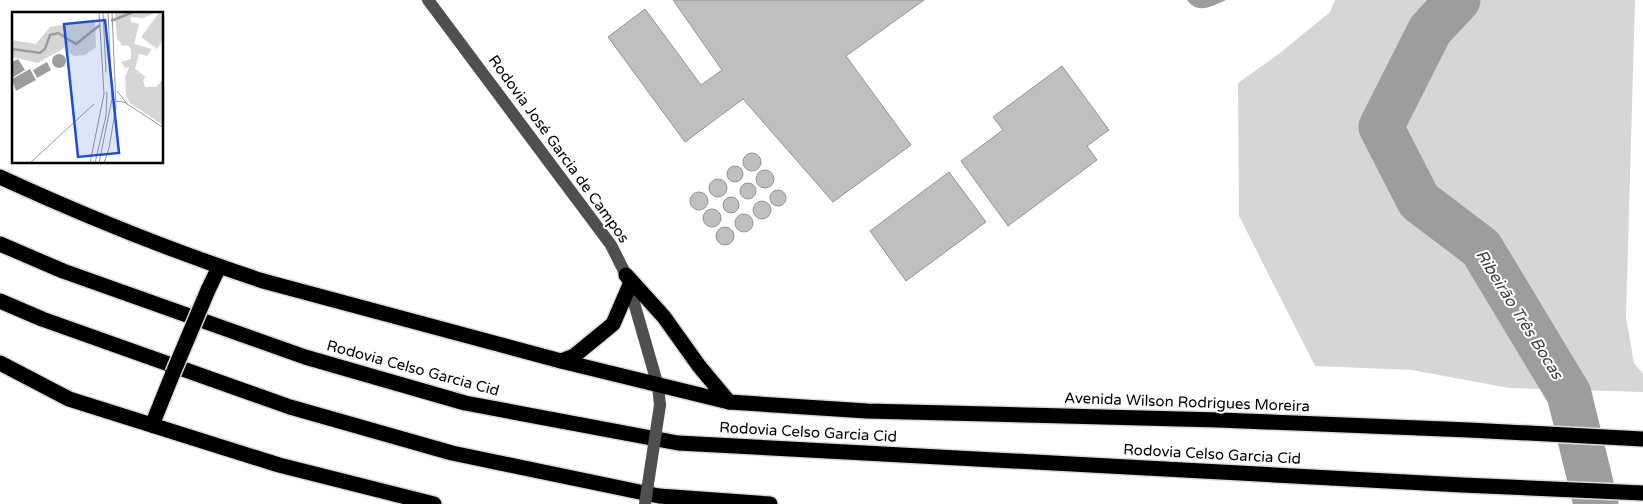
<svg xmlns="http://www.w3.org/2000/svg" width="1643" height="504" font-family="'Varela Round',sans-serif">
<rect width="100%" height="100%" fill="#fff"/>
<path fill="#d6d6d6" d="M 1335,0 L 1635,0 L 1626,317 L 1634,363 L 1643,374 L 1643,392 L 1509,388 L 1412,370 L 1315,366 L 1239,216 L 1238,83 L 1280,53 L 1330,12 Z"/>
<path fill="#9d9d9d" d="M 1187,0 L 1226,0 C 1212,6 1198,15 1187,0 Z"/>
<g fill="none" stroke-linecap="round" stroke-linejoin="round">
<path stroke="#9d9d9d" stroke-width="45" d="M 1458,0 L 1430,30 L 1381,127 L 1419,201 L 1481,248 L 1569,394 L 1596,504"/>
</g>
<g fill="#bfbfbf" stroke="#939393">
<path d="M 673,0 L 924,0 L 846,56 L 911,145 L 833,202 L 743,99 L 685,142 L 608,37 L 645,9 L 701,85 L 722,70 Z"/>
<path d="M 1062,66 L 1109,130 L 1087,146 L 1097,160 L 1008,226 L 961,161 L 1003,130 L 993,117 Z"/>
<circle cx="752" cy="162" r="9"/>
<circle cx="735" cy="174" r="8"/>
<circle cx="765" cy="179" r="9"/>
<path d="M 949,172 L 986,222 L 906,281 L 870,231 Z"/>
<circle cx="718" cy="188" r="9"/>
<circle cx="748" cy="191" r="8"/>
<circle cx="778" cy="198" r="8"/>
<circle cx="699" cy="201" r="9"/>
<circle cx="731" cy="205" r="8"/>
<circle cx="762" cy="210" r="9"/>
<circle cx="712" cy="218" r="9"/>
<circle cx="744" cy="223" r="9"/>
<circle cx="725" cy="236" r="9"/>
</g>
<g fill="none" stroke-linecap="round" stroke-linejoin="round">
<defs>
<g id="highway">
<path d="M 0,177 C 85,216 174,252 263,281 L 561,361 L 729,402 L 867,411 L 1219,420 L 1469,430 L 1643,439"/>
<path d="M 0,244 L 63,271 L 305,357 L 465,403 L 678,443 L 1462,485 L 1643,493"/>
<path d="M 626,275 L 664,317 L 699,366 L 729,402"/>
<path d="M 208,290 L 219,267"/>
<path d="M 0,301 L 42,319 L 290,407 L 452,453 L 659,496 L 770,504"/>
<path d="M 561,361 L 574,356 L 613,324 L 629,287"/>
<path d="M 0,363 L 69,399 L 279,465 L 434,504"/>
<path d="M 152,425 L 173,373"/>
</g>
</defs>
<use href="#highway" stroke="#dbdbdb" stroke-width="18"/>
<path stroke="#4f4f4f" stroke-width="12" d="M 428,0 L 611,245 L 626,275 L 658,386 L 660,405"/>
<use href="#highway" stroke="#000" stroke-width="15"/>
<defs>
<path id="highway-bridge" d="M 173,373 L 208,290"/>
</defs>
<use href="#highway-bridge" stroke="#dbdbdb" stroke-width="18" stroke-linecap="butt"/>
<path stroke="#4f4f4f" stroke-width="12" d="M 645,504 L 660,405"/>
<use href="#highway-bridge" stroke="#000" stroke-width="15"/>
</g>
<g text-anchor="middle" stroke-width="4" stroke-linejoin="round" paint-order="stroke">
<g font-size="15" fill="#000" stroke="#fff">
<text transform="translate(559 149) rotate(54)" y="5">Rodovia José Garcia de Campos</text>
<text transform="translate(413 368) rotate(15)" y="5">Rodovia Celso Garcia Cid</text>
<text transform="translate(1187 402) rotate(2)" y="5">Avenida Wilson Rodrigues Moreira</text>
<text transform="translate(808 432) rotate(3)" y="5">Rodovia Celso Garcia Cid</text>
<text transform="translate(1212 454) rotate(3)" y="5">Rodovia Celso Garcia Cid</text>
</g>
<g font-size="16" font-style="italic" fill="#3e3e3e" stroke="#fff">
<text transform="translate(1520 314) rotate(58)" y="6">Ribeirão Três Bocas</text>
</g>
</g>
<g transform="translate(12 12)">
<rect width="151" height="151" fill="#fff"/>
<path d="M 103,0 L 145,0 L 131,6 L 118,5 L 119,10 L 127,12 L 122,32 L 140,37 L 135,44 L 127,42 L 123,57 L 134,65 L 131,68 L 133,75 L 144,75 L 151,67 L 151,113 L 118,91 L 114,84 L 113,65 L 117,55 L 113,56 L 109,50 L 119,47 L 119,38 L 117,34 L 106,33 L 110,32 L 105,27 ZM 147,1 L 151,4 L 151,28 L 145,37 L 129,25 ZM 83,7 L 84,35 L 73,43 L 62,44 L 52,36 L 26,51 L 0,45 L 0,28 L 24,32 L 38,15 Z" fill="#d6d6d6"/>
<path d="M40 49a7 7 0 1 1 14 0a7 7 0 1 1-14 0ZM 6,47 L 13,58 L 0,66 L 0,50 ZM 35,50 L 39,58 L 25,66 L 21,58 ZM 18,57 L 24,68 L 4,79 L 0,67 Z" fill="#9d9d9d"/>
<path fill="none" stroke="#9d9d9d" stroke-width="2.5" d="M 99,9 L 121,0M 0,37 L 28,41 L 33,37 L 38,23 L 46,21 L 64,32 L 88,13"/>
<path fill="none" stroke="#999" stroke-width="1" d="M 91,0 L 94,60M 105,79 L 116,93M 103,89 L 112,90 L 152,116M 18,151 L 82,92M 78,151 L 92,82 L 87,0M 83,151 L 94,104 L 95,80M 87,151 L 100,87 L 96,0M 92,151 L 97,136 L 104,95 L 100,0"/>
<path fill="#1d4ed8" fill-opacity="0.15" stroke="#1d4ed8" stroke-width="2.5" d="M 93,8 L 107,141 L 66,145 L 52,12 Z"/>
<rect width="151" height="151" fill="none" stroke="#000" stroke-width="2.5"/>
</g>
</svg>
